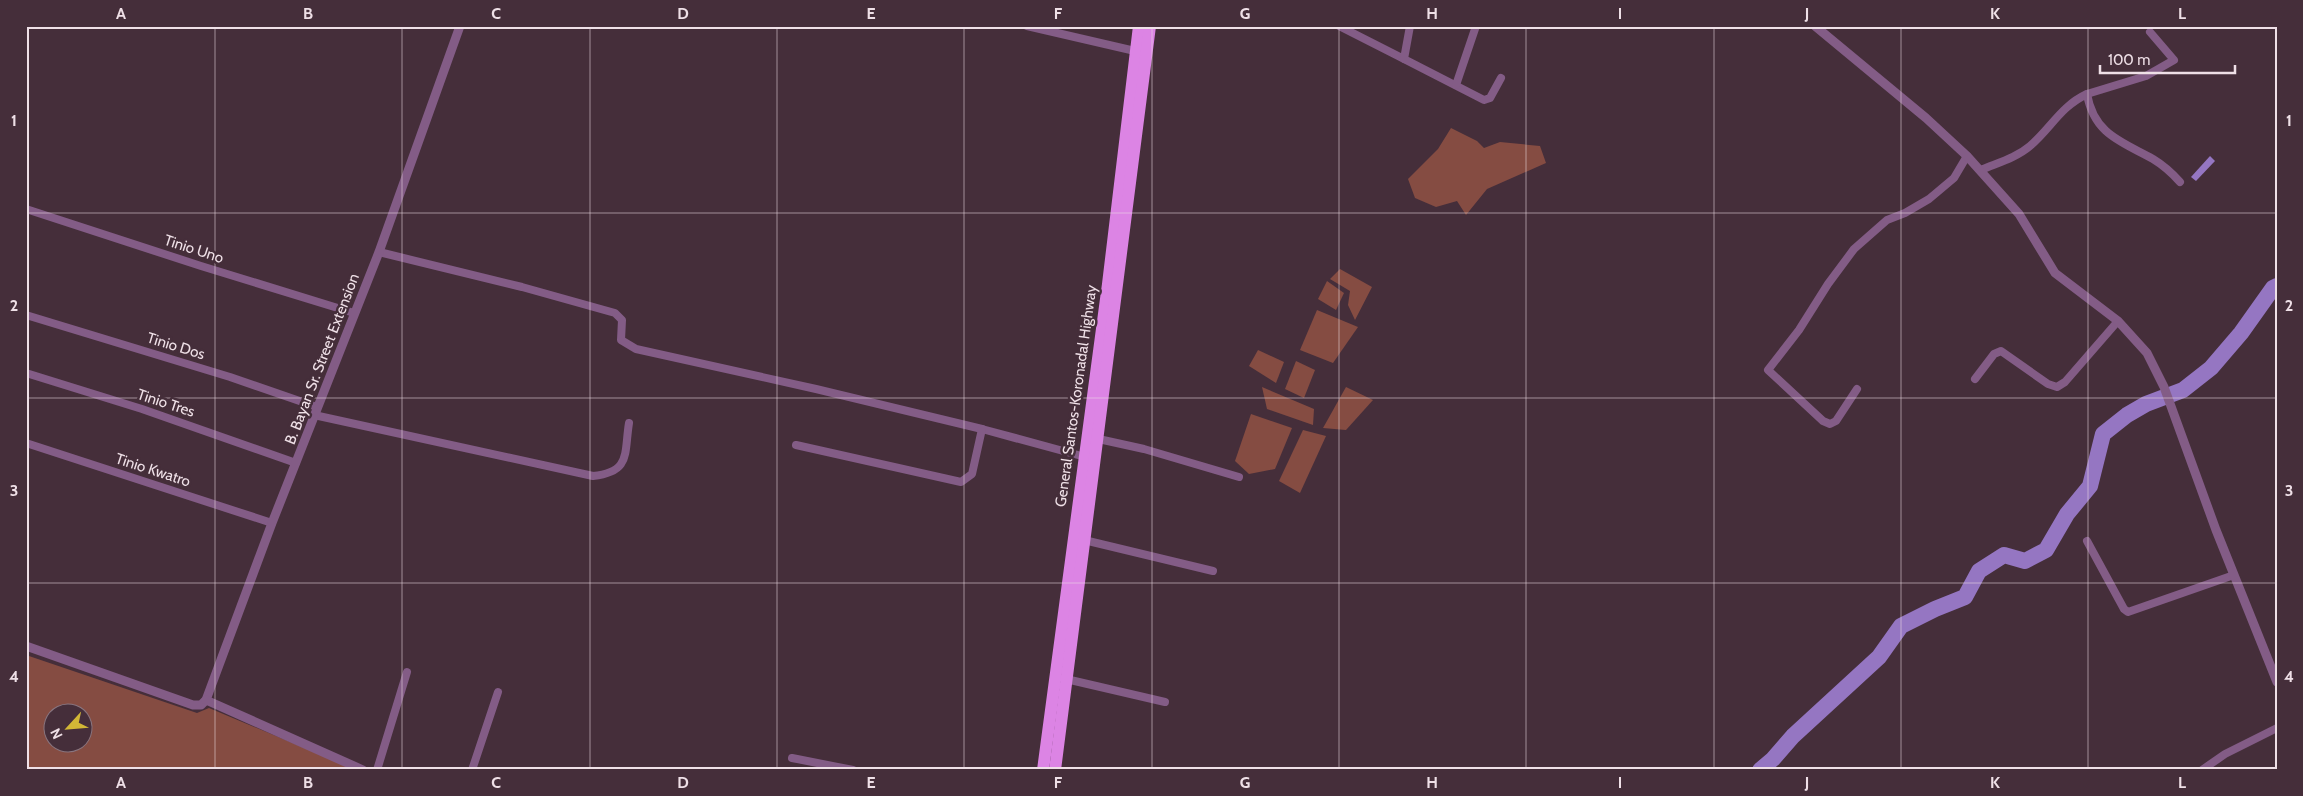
<svg xmlns="http://www.w3.org/2000/svg" width="2303" height="796" font-family="Cabin,sans-serif">
<rect width="100%" height="100%" fill="#452e3a"/>
<g fill="#854c42" fill-rule="evenodd">
<path d="M 1451,128 L 1477,141 L 1484,148 L 1500,142 L 1540,146 L 1546,163 L 1487,189 L 1466,215 L 1457,201 L 1436,207 L 1415,198 L 1408,179 L 1438,149 Z"/>
<path d="M 1340,269 L 1372,287 L 1355,320 L 1348,305 L 1350,291 L 1330,279 Z"/>
<path d="M 1327,281 L 1344,293 L 1336,310 L 1318,299 Z"/>
<path d="M 1317,310 L 1358,327 L 1333,363 L 1300,350 Z"/>
<path d="M 1258,350 L 1284,362 L 1276,383 L 1249,366 Z"/>
<path d="M 1296,361 L 1315,370 L 1304,398 L 1285,389 Z"/>
<path d="M 1262,387 L 1314,409 L 1313,425 L 1267,409 Z"/>
<path d="M 1346,387 L 1373,400 L 1346,430 L 1323,428 Z"/>
<path d="M 1251,414 L 1292,428 L 1275,469 L 1249,474 L 1235,461 Z"/>
<path d="M 1303,430 L 1326,436 L 1300,493 L 1279,481 Z"/>
<path d="M 26,655 L 197,713 L 209,708 L 357,770 L 26,770 ZM 52,714 L 82,714 L 82,744 L 52,744 Z"/>
</g>
<path fill="#9576c2" d="M 2210,156 L 2215,161 L 2196,181 L 2191,177 Z"/>
<g fill="none" stroke-linecap="round" stroke-linejoin="round">
<path stroke="#9576c2" stroke-width="16" d="M 1760,770 L 1773,759 L 1793,736 L 1879,657 L 1901,626 L 1935,609 L 1965,597 L 1979,571 L 2004,555 L 2025,561 L 2046,550 L 2067,514 L 2090,486 L 2103,434 L 2127,415 L 2146,404 L 2183,390 L 2211,368 L 2241,333 L 2273,288 L 2277,286"/>
<g stroke="#835c86" stroke-width="8">
<path d="M 1027,26 L 1135,51"/>
<path d="M 1339,26 L 1404,59"/>
<path d="M 1410,26 L 1404,59 L 1484,100 L 1490,98 L 1501,78"/>
<path d="M 1456,85 L 1476,26"/>
<path d="M 2087,94 L 2146,76 L 2174,60 L 2150,32"/>
<path d="M 1981,170 C 1997,163 2016,158 2030,146 C 2051,128 2061,106 2087,94 C 2094,135 2123,142 2153,159 C 2163,165 2172,173 2180,182"/>
<path d="M 26,209 L 201,266 L 354,313"/>
<path d="M 379,252 L 522,287 L 615,313 L 622,320 L 621,340 L 636,349 L 816,389 L 982,429 L 1089,458"/>
<path d="M 26,315 L 230,377 L 317,407"/>
<path d="M 26,373 L 142,409 L 296,463"/>
<path d="M 1975,379 L 1994,354 L 2001,351 L 2048,384 L 2057,387 L 2065,382 L 2118,321"/>
<path d="M 1857,389 L 1836,421 L 1830,424 L 1823,421 L 1768,370 L 1799,330 L 1828,284 L 1854,249 L 1887,220 L 1905,213 L 1929,199 L 1954,178 L 1967,156"/>
<path d="M 314,415 L 593,476 C 631,472 624,454 629,423"/>
<path d="M 1094,438 L 1144,449 L 1239,477"/>
<path d="M 26,443 L 272,523"/>
<path d="M 796,445 L 961,482 L 972,474 L 982,429"/>
<path d="M 1084,540 L 1213,571"/>
<path d="M 2087,541 L 2124,609 L 2128,612 L 2234,575"/>
<path d="M 1066,679 L 1165,702"/>
<path d="M 792,758 L 853,770"/>
<path d="M 377,770 L 407,672"/>
<path d="M 472,770 L 498,692"/>
<path d="M 2202,770 L 2225,754 L 2277,728"/>
</g>
<g stroke="#835c86" stroke-width="9">
<path d="M 1815,26 L 1926,118 L 1967,156 L 2019,214 L 2055,273 L 2118,321 L 2147,353 L 2164,387 L 2216,530 L 2277,682"/>
<path d="M 26,646 L 193,705 L 201,705 L 206,700 L 272,523 L 379,252 L 460,26"/>
<path d="M 206,700 L 363,770"/>
</g>
<g stroke="#dc84e4" stroke-width="12">
<path d="M 1043,770 L 1108,284 L 1139,26"/>
<path d="M 1055,770 L 1150,26"/>
</g>
</g>
<path fill="none" stroke="#efe0e7" stroke-width="1" stroke-opacity="0.55" d="M 215,26 L 215,770M 402,26 L 402,770M 590,26 L 590,770M 777,26 L 777,770M 964,26 L 964,770M 1152,26 L 1152,770M 1339,26 L 1339,770M 1526,26 L 1526,770M 1714,26 L 1714,770M 1901,26 L 1901,770M 2088,26 L 2088,770M 26,213 L 2277,213M 26,398 L 2277,398M 26,583 L 2277,583"/>
<g text-anchor="middle" stroke-width="5" stroke-linejoin="round" paint-order="stroke">
<g font-size="15" fill="#efe0e7" stroke="#452e3a">
<text transform="translate(194 249) rotate(18)" y="5">Tinio Uno</text>
<text transform="translate(176 346) rotate(17)" y="5">Tinio Dos</text>
<text transform="translate(322 359) rotate(-69)" y="5">B. Bayan Sr. Street Extension</text>
<text transform="translate(1076 396) rotate(-82)" y="5">General Santos-Koronadal Highway</text>
<text transform="translate(166 403) rotate(18)" y="5">Tinio Tres</text>
<text transform="translate(153 470) rotate(18)" y="5">Tinio Kwatro</text>
</g>
</g>
<rect width="2303" height="796" fill="none" stroke="#452e3a" stroke-width="55"/>
<g transform="translate(68 728) rotate(244)"><circle r="24" fill="#452e3a" stroke="#89757f"/>
<path d="M0-4L9 19L0 12L-9 19Z" fill="#d2b736"/>
<text y="-8" font-size="14" font-weight="bold" text-anchor="middle" fill="#efe0e7">N</text>
</g>
<path d="M2100 65v8h135v-8" fill="none" stroke="#efe0e7" stroke-width="2.5"/>
<text x="2108" y="65" font-size="15" fill="#efe0e7" stroke="#452e3a" stroke-width="4" paint-order="stroke">100 m</text>
<rect x="28" y="28" width="2248" height="740" fill="none" stroke="#efe0e7" stroke-width="2"/>
<g font-size="16" text-anchor="middle" font-weight="bold" fill="#efe0e7">
<text x="121" y="19">A</text>
<text x="308" y="19">B</text>
<text x="496" y="19">C</text>
<text x="683" y="19">D</text>
<text x="871" y="19">E</text>
<text x="1058" y="19">F</text>
<text x="1245" y="19">G</text>
<text x="1432" y="19">H</text>
<text x="1620" y="19">I</text>
<text x="1807" y="19">J</text>
<text x="1995" y="19">K</text>
<text x="2182" y="19">L</text>
<text x="14" y="126">1</text>
<text x="2289" y="126">1</text>
<text x="14" y="311">2</text>
<text x="2289" y="311">2</text>
<text x="14" y="496">3</text>
<text x="2289" y="496">3</text>
<text x="14" y="682">4</text>
<text x="2289" y="682">4</text>
<text x="121" y="788">A</text>
<text x="308" y="788">B</text>
<text x="496" y="788">C</text>
<text x="683" y="788">D</text>
<text x="871" y="788">E</text>
<text x="1058" y="788">F</text>
<text x="1245" y="788">G</text>
<text x="1432" y="788">H</text>
<text x="1620" y="788">I</text>
<text x="1807" y="788">J</text>
<text x="1995" y="788">K</text>
<text x="2182" y="788">L</text>
</g>
</svg>
